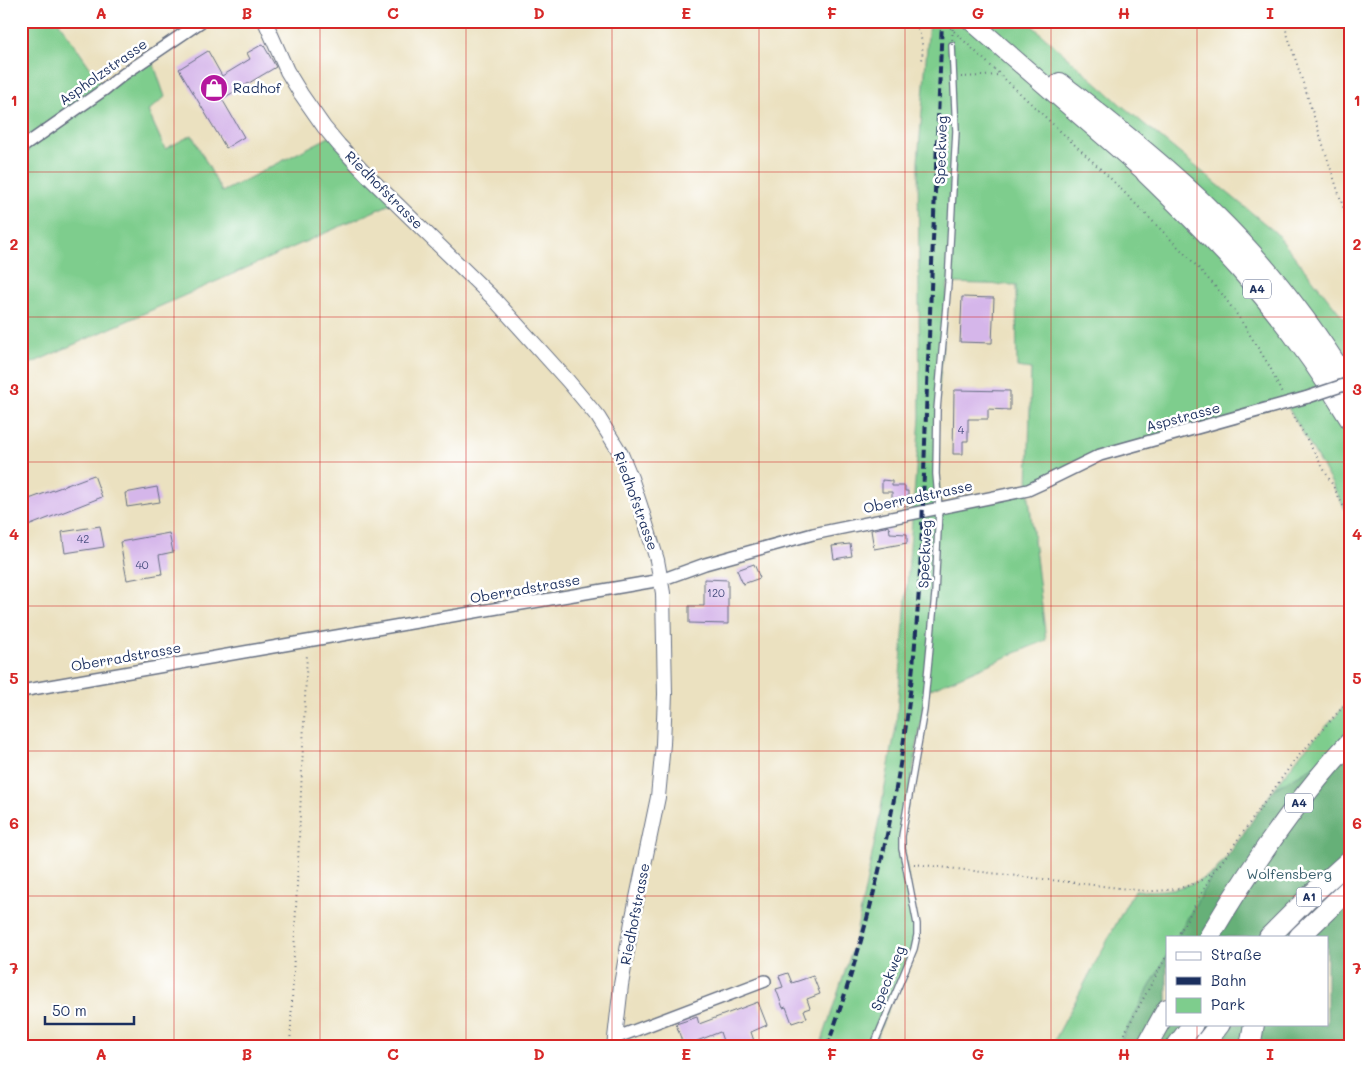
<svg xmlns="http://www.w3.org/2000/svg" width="1371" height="1068" font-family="Mali,sans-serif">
<rect width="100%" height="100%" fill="#fff"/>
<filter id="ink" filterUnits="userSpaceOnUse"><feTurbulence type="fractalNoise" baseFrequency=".02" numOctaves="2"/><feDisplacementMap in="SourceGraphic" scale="10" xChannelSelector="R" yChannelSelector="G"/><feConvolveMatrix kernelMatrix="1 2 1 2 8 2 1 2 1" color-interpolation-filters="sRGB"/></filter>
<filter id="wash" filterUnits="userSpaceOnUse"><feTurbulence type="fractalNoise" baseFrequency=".0096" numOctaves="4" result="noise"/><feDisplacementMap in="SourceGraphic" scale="20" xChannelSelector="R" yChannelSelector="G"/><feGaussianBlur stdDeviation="1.12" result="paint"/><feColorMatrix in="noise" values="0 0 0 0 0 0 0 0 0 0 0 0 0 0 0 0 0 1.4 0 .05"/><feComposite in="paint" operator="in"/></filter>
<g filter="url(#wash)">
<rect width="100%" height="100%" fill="#ebe1c0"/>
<g fill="#7ecd8d" stroke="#4c7e76" fill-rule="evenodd">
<path d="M 21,21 L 58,21 L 105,89 L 151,56 L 165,97 L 148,111 L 165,149 L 192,135 L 222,192 L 331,136 L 395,202 L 21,368 Z"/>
<path d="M 929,21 L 1027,21 L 1120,104 L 1275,232 L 1350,326 L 1350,519 L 1331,482 L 1286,404 L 1112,452 L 1028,490 L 1046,640 L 926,691 L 902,836 L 917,935 L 873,1047 L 820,1047 L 854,944 L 877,830 L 896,727 L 920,418 L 918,162 ZM 948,283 L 1016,285 L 1017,367 L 1031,369 L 1028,489 L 940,508 L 937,410 Z"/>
<path d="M 1350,699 L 1350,746 L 1274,789 L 1303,751 L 1337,715 Z"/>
<path d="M 1214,872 L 1177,937 L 1167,937 L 1167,955 L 1117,1047 L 1051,1047 L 1134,890 C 1163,892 1190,889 1214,872 Z"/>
</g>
<path fill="#66b078" stroke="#40706b" d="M 1350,746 L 1350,1047 L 1117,1047 L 1167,955 L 1167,1024 L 1327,1024 L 1327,937 L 1177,937 L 1214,872 L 1229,854 L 1274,789 Z"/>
<g id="blocks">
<g fill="#d5b6ea">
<path d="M 263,44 L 276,67 L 222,99 L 244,137 L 226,148 L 179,69 L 208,51 L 222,76 L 250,59 L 247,53 Z"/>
<path d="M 962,297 L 994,298 L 992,343 L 960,342 Z"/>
<path d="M 954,390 L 1010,391 L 1010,410 L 988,409 L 988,419 L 968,419 L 968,441 L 963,441 L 963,454 L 953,454 Z"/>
<path d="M 94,475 L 102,497 L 28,526 L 21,509 L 21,502 Z"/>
<path d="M 882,480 L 892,481 L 892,486 L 905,486 L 905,491 L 908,491 L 908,506 L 892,505 L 892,492 L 882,492 Z"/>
<path d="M 157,487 L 160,502 L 127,507 L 125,493 Z"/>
<path d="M 100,526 L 104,547 L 65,553 L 62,532 Z"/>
<path d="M 889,526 L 890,533 L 907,534 L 907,543 L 874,549 L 871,530 Z"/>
<path d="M 169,533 L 173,552 L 159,555 L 162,574 L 127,580 L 120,542 Z"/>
<path d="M 850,544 L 852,556 L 834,559 L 832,546 Z"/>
<path d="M 754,564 L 760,578 L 743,584 L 737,570 Z"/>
<path d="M 704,579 L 728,580 L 728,624 L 689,623 L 689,606 L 704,606 Z"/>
<path d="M 788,973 L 792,983 L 813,976 L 820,994 L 807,999 L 810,1008 L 804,1010 L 807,1018 L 792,1023 L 786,1007 L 783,1008 L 776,989 L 783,987 L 779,976 Z"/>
<path d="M 758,1002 L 767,1025 L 751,1032 L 756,1047 L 725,1047 L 720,1032 L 697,1041 L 699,1047 L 684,1047 L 676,1024 L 697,1017 L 699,1024 Z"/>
</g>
</g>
</g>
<g filter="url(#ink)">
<use href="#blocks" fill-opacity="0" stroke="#646d80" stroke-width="1"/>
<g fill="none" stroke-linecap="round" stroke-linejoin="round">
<defs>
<path id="service" d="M 873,1047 L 914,949 L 917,935 L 917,924 L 905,862 L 902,849 L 902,836 L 924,710 L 935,594 L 939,508 L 936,474 L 937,410 L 948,283 L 956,131 L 952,45"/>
<g id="minor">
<path d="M 21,148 L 105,89 L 124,74 L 202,21"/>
<path d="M 21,691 L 290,644 L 661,580 L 705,564 L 813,534 L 1028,490 L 1041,484 L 1100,455 L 1308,397"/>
<path d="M 615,1038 L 765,981"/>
</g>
<path id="tertiary" d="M 265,21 L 287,71 L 301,94 L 324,127 L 339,145 L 369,177 L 494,299 L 568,381 L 598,417 L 621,454 L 631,478 L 641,508 L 657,560 L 663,593 L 665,694 L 663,744 L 658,797 L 632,922 L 621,985 L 614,1047"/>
<path id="trunk" d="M 971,21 L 1146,173"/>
<g id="motorway">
<path d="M 1060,83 C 1114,126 1168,168 1216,216 C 1267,266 1312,325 1350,386"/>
<path d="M 1146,173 C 1178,204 1210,235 1240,269 C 1281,315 1318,366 1350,419"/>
<path d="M 1209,937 C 1250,868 1295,801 1350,742"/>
<path d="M 1269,937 L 1309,897 L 1350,860"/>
<path d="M 1299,937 L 1350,888"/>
<path d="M 1146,1047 L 1167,1009"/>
<path d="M 1176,1047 L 1193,1024"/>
<path d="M 1202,1047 L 1220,1024"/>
<path d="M 1250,1047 L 1254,1024"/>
</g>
</defs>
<use href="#service" stroke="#646d80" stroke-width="8"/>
<use href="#minor" stroke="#646d80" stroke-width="14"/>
<use href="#tertiary" stroke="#646d80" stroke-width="16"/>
<use href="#trunk" stroke="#646d80" stroke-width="20"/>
<use href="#motorway" stroke="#646d80" stroke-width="22"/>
<g stroke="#646d80" stroke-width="2" stroke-dasharray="1 4" stroke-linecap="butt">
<path d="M 912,21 C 923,33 923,47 922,63"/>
<path d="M 943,21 L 1107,175 L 1193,262 L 1222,294 L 1238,316 L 1270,367 L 1282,394"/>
<path d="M 1283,21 L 1350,228"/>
<path d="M 961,77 L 999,75"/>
<path d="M 1292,413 L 1331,482 L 1350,519"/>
<path d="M 914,864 L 1145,891 C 1176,891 1201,887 1221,863 L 1294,761 L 1350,699"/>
<path d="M 1177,937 L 1213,873"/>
<path d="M 290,1047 L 307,653"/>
<path d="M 1117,1047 L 1167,955"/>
</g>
<use href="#service" stroke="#fff" stroke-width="5.5"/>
<use href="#minor" stroke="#fff" stroke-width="11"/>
<use href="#tertiary" stroke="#fff" stroke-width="14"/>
<use href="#trunk" stroke="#fff" stroke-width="18"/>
<use href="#motorway" stroke="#fff" stroke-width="20"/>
<path stroke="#1b2f5e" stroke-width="4" stroke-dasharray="8 4" stroke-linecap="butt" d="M 827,1047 C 868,932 896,814 910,693 C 922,591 923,488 927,386 C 932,264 937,143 942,21"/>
<defs>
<path id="minor-bridge" d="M 1308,397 L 1350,383"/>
</defs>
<use href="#minor-bridge" stroke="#646d80" stroke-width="14" stroke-linecap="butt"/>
<path stroke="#646d80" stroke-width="2" stroke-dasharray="1 4" stroke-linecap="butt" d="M 952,45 L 953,21"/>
<use href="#minor-bridge" stroke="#fff" stroke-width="11"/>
</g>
</g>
<path fill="none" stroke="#d62828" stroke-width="1" stroke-opacity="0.55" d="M 174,21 L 174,1047M 320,21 L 320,1047M 466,21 L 466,1047M 612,21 L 612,1047M 759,21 L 759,1047M 905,21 L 905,1047M 1051,21 L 1051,1047M 1197,21 L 1197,937M 21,172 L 1350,172M 21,317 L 1350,317M 21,462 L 1350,462M 21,606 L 1350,606M 21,751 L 1350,751M 21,896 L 1350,896M 1197,1024 L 1197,1047"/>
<defs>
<symbol id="shop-disc" viewBox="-11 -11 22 22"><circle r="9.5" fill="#b5179e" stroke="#fff"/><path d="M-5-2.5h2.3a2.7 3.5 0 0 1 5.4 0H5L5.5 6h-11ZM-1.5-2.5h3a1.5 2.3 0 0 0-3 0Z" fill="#fff"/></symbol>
</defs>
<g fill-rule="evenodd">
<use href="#shop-disc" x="198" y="72" width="32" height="32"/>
</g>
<g text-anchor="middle" stroke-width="5" stroke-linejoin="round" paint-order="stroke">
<g font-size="11" fill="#4a5181">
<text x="961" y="434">4</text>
<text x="83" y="543">42</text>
<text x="142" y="569">40</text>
<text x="716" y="597">120</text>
</g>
<g fill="#fff" stroke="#5f6d8e" stroke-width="1">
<rect x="1243" y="279.5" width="28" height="19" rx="4"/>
<rect x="1285" y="793.5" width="28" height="19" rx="4"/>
<rect x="1296.5" y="887.5" width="25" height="19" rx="4"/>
</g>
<g font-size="12" font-weight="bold" fill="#1b2f5e">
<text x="1257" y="293">A4</text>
<text x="1299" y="807">A4</text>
<text x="1309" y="901">A1</text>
</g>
<g font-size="14" fill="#1b2f5e" stroke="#fff">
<text transform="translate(103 72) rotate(-35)" y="5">Aspholzstrasse</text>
<text transform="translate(941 150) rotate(-88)" y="5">Speckweg</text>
<text transform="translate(384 190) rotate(45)" y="5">Riedhofstrasse</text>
<text transform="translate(1183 417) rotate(-15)" y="5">Aspstrasse</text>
<text transform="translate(918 497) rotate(-12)" y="5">Oberradstrasse</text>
<text transform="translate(636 501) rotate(70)" y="5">Riedhofstrasse</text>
<text transform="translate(925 554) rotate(-87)" y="5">Speckweg</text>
<text transform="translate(525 589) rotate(-10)" y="5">Oberradstrasse</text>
<text transform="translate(126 657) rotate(-10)" y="5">Oberradstrasse</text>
<text transform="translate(635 914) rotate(-79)" y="5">Riedhofstrasse</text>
<text transform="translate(888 978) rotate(-68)" y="5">Speckweg</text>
</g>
<g font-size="14" fill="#1b2f5e" stroke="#fff" text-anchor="start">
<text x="233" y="93">Radhof</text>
</g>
<g font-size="14" fill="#395e6c" stroke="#fff">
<text x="1289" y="879">Wolfensberg</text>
</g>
</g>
<rect width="1371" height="1068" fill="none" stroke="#fff" stroke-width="55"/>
<rect x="1166" y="936" width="162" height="90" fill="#ffffff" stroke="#a4acbf"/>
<rect x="1176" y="952" width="25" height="8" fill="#ffffff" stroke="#a4acbf"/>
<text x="1211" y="960" font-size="15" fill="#1b2f5e">Straße</text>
<rect x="1176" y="977" width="25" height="8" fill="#1b2f5e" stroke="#a4acbf"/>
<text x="1211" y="986" font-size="15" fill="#1b2f5e">Bahn</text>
<rect x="1176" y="998" width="25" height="15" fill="#7ecd8d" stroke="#a4acbf"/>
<text x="1211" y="1010" font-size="15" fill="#1b2f5e">Park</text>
<path d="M45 1016v8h89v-8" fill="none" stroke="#1b2f5e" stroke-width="2.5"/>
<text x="52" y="1016" font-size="15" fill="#1b2f5e" stroke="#ffffff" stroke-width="4" paint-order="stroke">50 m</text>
<rect x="28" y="28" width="1316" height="1012" fill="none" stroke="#d62828" stroke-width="2"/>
<g font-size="16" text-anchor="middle" font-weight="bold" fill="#d62828">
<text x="101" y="19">A</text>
<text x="247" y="19">B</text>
<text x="393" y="19">C</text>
<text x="539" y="19">D</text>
<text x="686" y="19">E</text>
<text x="832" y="19">F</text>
<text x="978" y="19">G</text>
<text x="1124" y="19">H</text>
<text x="1270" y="19">I</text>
<text x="14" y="106">1</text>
<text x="1357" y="106">1</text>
<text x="14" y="250">2</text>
<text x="1357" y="250">2</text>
<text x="14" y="395">3</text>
<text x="1357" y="395">3</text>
<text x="14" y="540">4</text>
<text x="1357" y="540">4</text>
<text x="14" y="684">5</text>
<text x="1357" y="684">5</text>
<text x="14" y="829">6</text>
<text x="1357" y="829">6</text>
<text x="14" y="974">7</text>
<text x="1357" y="974">7</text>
<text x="101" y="1060">A</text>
<text x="247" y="1060">B</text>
<text x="393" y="1060">C</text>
<text x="539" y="1060">D</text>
<text x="686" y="1060">E</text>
<text x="832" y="1060">F</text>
<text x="978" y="1060">G</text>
<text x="1124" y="1060">H</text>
<text x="1270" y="1060">I</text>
</g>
</svg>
